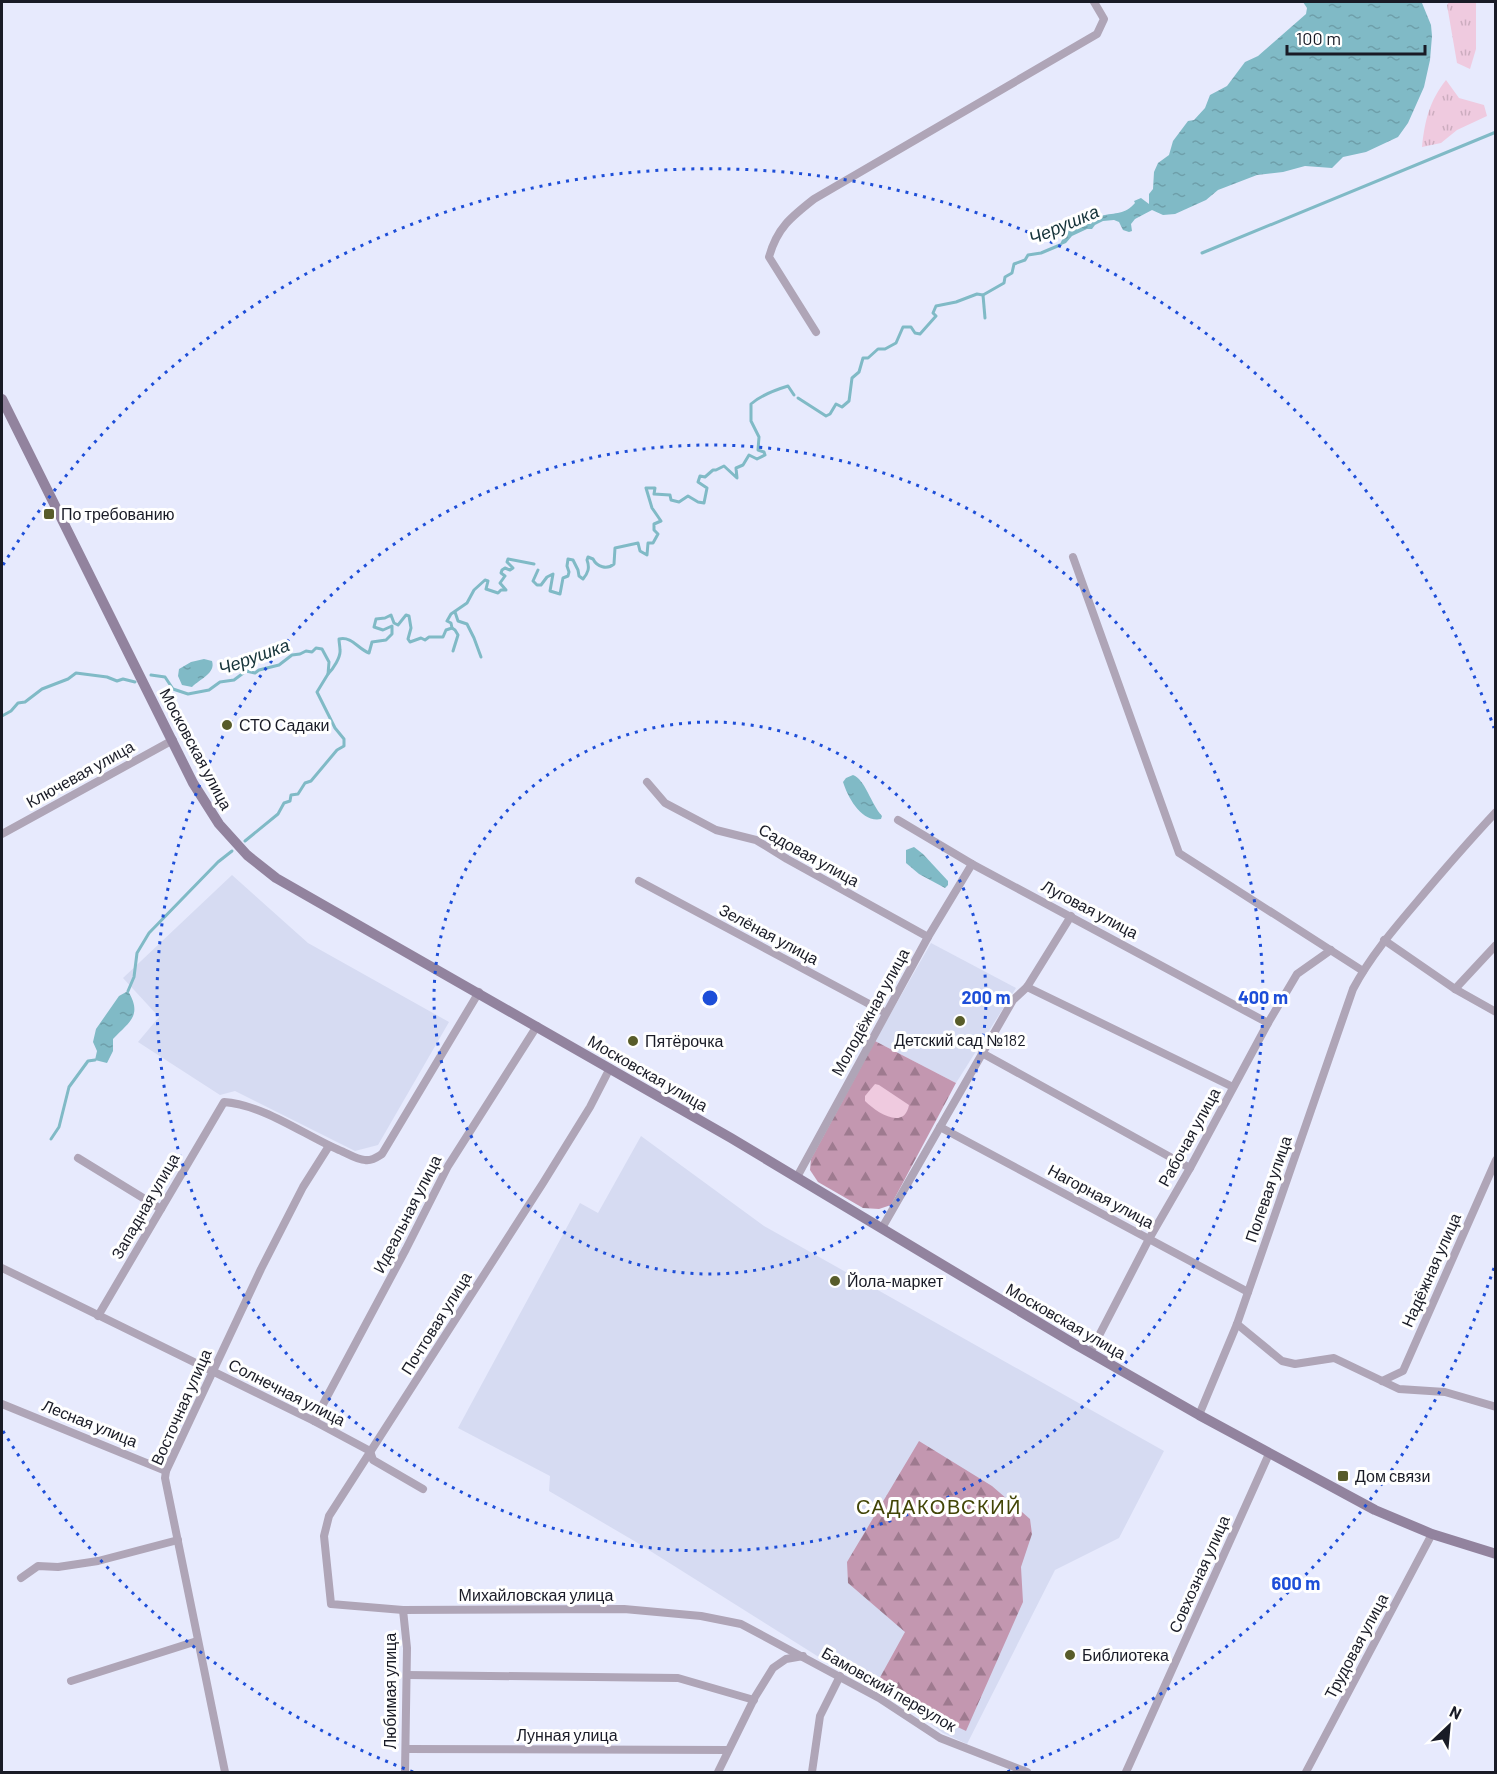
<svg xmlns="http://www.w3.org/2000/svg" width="1497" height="1774" font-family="Barlow,sans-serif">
<defs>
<pattern id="grass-tufts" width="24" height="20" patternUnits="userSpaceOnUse" patternTransform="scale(1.5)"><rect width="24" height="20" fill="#efcadf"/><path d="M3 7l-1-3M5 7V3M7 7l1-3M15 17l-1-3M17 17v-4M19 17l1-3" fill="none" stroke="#ccadbf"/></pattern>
<pattern id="forest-firs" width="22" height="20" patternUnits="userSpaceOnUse" patternTransform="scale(1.5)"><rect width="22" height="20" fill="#c397b0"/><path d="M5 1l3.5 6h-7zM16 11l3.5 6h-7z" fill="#9e7a8f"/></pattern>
<pattern id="water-ripples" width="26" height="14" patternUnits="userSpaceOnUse" patternTransform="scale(1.5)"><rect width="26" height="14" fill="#80bac6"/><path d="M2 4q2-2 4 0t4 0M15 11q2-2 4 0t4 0" fill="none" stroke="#6e9faa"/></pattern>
</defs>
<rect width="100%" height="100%" fill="#e7eafd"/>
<g fill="#d6dbf2">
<path d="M 232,875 L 308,943 L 449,1022 L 378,1145 L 355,1151 L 235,1091 L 220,1095 L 138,1042 L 159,1017 L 123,978 Z"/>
<path d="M 931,943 L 1016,988 L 956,1083 L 875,1041 Z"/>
<path d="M 641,1136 L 764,1226 L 1164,1451 L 1119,1538 L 1055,1570 L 967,1744 L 943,1733 L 900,1702 L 822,1659 L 636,1542 L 549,1491 L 550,1476 L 458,1428 L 580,1203 L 598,1213 Z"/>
</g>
<g fill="url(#grass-tufts)">
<path d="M 1449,2 L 1476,2 L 1476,49 L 1470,69 L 1457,63 L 1447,5 Z"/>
<path d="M 1446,80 L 1459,98 L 1484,105 L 1487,116 L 1457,130 L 1441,143 L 1422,147 C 1425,120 1429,102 1446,80 Z"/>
</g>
<g fill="url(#forest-firs)">
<path d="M 875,1041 L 956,1083 L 891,1205 L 879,1209 L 863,1208 L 818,1182 L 810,1170 L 811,1159 Z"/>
<path d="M 919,1441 L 992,1486 L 1030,1519 L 1032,1534 L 1021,1567 L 1023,1602 L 966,1731 L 916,1707 L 878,1681 L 905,1632 L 848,1583 L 847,1562 Z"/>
</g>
<path fill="#efcadf" d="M 875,1084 L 879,1085 L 909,1105 C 904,1131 876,1112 865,1101 L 865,1096 Z"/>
<g fill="url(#water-ripples)">
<path d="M 1303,2 L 1421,2 L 1422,3 L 1431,25 L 1432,36 L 1430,60 L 1424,87 L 1408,123 L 1398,137 L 1366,152 L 1343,157 L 1332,168 L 1305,166 L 1283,172 L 1257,175 L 1218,190 L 1206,200 L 1175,214 L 1163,215 L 1152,210 L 1135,219 L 1131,224 L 1132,231 L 1129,232 L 1123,230 L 1119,222 L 1114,220 L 1103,221 L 1095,225 L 1092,229 L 1087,229 L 1072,236 L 1066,243 L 1059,246 L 1067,230 L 1066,220 L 1069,219 L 1077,223 L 1080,221 L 1091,224 L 1094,218 L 1090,213 L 1094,213 L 1097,210 L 1101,216 C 1116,212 1125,215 1135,203 L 1134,201 L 1141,198 L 1149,204 L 1149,194 L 1153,189 L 1154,172 L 1158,163 L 1169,155 L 1173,141 L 1188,121 L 1194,120 L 1205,108 L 1210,95 L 1227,86 L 1245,62 L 1258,56 L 1306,14 L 1307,8 Z"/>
<path d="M 204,659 L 212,661 C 216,673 200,679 192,687 L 182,685 L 178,676 L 179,669 L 191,662 Z"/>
<path d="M 853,775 C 865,779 871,804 882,816 L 881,819 C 862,823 848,798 843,782 L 846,778 Z"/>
<path d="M 914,847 L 923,854 L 948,881 L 948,885 L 945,888 L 919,874 L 906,863 L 906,850 Z"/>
<path d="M 128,991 C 143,1016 129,1022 113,1039 L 113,1051 L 107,1063 L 95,1060 L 97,1051 L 93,1042 L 96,1029 L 119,996 Z"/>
</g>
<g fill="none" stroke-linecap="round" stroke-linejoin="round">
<g stroke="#80bac6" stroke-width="3">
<path d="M 1202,253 L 1496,132"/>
<path d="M 983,295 L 985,318"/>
<path d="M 798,398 L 826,416 L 830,414 L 836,404 L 842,407 L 849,401 L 852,378 L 859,372 L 863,358 L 868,358 L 878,349 L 885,349 L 896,343 L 903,327 L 911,327 L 915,333 L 920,334 L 936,316 L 933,313 L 936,306 L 956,302 L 977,294 L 983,295 L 1004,283 L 1005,277 L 1012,273 L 1014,264 L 1025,260 L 1028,255 L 1041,253 L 1060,245"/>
<path d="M 538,570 L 533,581 L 537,585 L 541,585 L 547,577 L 553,574 L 550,591 L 560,594 L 563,578 L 568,576 L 569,572 L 567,566 L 568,559 L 573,560 L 578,570 L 579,576 L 583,579 C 588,573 590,568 587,560 L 588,557 L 593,559 C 597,567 607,570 614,564 L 615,548 L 638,543 L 640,551 L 647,555 L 648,543 L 653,543 L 658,534 L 654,530 L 654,524 L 661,521 L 652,508 L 646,488 L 655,488 L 654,494 L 670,495 L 671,500 L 679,502 L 688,496 L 698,502 L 704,503 L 707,488 L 698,482 L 700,476 L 705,477 L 713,470 L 716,470 L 724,466 L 737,478 L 736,468 L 743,465 L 749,455 L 757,459 L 765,455 L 764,452 L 758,450 L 759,437 L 751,421 L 751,404 C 761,395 775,390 788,386 L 794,395"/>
<path d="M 455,612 L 458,621 L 467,624 L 474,638 L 481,657"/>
<path d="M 452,628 L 455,630 L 458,635 L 453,651"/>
<path d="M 151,675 L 165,677 L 173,689 L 188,694 L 209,690 L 220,682 L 234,680 L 246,671 L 255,673 L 259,670 L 279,665 L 292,655 L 300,654 L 306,651 L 312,652 L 316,648 L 322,649 L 329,662 L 328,674 C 333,669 341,657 340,650 C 340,646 339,643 339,639 C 352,636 358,649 369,653 L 372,642 L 386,640 L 392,634 L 392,626 L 383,630 L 374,627 L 376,619 L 385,618 L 391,615 L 394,623 L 398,625 L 406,615 L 409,616 L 411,628 L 408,639 L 410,642 L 421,638 L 425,640 L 429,637 L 443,637 L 446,630 L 452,628 L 451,623 L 447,621 L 451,614 L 467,603 L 474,590 L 485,580 L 488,581 L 486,589 L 498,593 L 501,590 L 506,590 L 500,583 L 505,576 L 501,573 L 502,570 L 505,568 L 510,570 L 513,568 L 507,562 L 508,559 L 534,564"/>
<path d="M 2,716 L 11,711 L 18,703 L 25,702 L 42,689 L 68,679 L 76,673 L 107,677 L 117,681 L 123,679 L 135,682"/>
<path d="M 245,841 L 278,814 L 284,803 L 290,801 L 291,795 L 298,794 L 305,783 L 311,781 L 337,750 L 344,746 L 344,739 L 335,728 L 317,692 L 328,674"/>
<path d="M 128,991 L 134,977 L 137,953 L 149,933 L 218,862 L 232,851"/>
<path d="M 51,1139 L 59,1127 L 69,1087 L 88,1061 L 95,1060"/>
</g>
<g stroke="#afa5b7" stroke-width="8">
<path d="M 816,332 L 769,257 C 777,228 791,217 814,199 L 1097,34 L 1104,19 L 1094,2"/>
<path d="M 1073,557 L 1179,853 L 1363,971"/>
<path d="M 647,782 L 665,803 L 716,830 L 756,840 L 787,859 L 928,937"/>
<path d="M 898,820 L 972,864 L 1268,1023"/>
<path d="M 2,834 L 173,740"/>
<path d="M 639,881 L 886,1013"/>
<path d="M 1384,940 L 1455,989 L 1496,1012"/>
<path d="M 1027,987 L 1233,1087"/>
<path d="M 1455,989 L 1496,945"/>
<path d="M 982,1053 L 1190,1168"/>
<path d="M 610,1068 L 590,1107 L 543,1183 L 329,1516 L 324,1536 L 331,1604 L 403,1610 L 624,1609 L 701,1616 L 741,1624 L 879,1698 L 940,1738 L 1027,1772"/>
<path d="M 940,1127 L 1248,1292"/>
<path d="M 78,1158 L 161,1209"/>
<path d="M 797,1177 L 928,937 L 972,864"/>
<path d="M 882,1228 L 1013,1000 L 1027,987 L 1071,916"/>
<path d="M 2,1268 L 314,1421 L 370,1451 L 373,1460 L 423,1489"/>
<path d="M 98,1316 L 224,1102 C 264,1105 304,1135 339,1150 C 347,1153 357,1160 365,1160 C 372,1161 377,1157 382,1154 L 479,992"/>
<path d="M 1237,1324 L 1282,1361 L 1295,1364 L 1334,1358 L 1399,1389 L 1445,1392 L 1496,1407"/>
<path d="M 1090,1353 L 1149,1239 L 1190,1168 L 1268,1023 L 1297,974 L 1331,950"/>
<path d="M 1382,1381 L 1403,1371 L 1496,1160"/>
<path d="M 2,1404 L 166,1471"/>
<path d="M 1199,1415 L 1237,1324 L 1353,989 C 1370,957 1393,930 1416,903 C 1442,872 1468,842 1496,812"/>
<path d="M 314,1421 L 406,1249 L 448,1166 L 537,1026"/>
<path d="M 21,1578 L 38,1566 L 58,1567 L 98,1561 L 178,1540"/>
<path d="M 403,1610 L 407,1648 L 405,1772"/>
<path d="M 407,1675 L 678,1678 L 754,1700"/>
<path d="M 71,1681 L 197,1641"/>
<path d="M 406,1749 L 728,1750"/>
<path d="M 225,1772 L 165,1478 L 166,1471 L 261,1269 L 303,1187 L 329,1146"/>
<path d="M 718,1772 L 755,1697 L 773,1668 L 786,1659 L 803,1656"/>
<path d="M 812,1772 L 820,1716 L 840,1676"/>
<path d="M 1126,1772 L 1269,1454"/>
<path d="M 1306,1772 L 1432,1534"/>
</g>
<path stroke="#92839e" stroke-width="10" d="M 2,399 L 193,783 L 219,824 L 247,855 L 276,878 L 731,1138 L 1073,1343 L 1199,1415 L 1375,1510 L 1432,1534 L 1496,1554"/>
</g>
<g fill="none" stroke="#1d4ed8" stroke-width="3" stroke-dasharray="3 6">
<circle cx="710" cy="998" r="276"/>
<circle cx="710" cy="998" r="553"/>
<path d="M1494 1268A829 829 0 0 1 1007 1772M413 1772A829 829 0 0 1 3 1431M3 565A829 829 0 0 1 1494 728"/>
</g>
<g fill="#585c2a" stroke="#fff" stroke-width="2">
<rect x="43" y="508" width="12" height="12" rx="3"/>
<circle cx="227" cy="725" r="6"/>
<circle cx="960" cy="1021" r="6"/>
<circle cx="633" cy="1041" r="6"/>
<circle cx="835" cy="1281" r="6"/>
<rect x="1337" y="1470" width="12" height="12" rx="3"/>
<circle cx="1070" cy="1655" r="6"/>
</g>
<g text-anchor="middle" stroke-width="6" stroke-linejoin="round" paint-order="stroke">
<g font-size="16" fill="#191b26" stroke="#fff" text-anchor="start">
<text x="61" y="520">По требованию</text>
<text x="239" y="731">СТО Садаки</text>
<text x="960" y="1046" text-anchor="middle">Детский сад №182</text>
<text x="645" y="1047">Пятёрочка</text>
<text x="847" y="1287">Йола-маркет</text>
<text x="1355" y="1482">Дом связи</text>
<text x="1082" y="1661">Библиотека</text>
</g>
<g font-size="16" fill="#191b26" stroke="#fff">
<text transform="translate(196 749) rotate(62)" y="6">Московская улица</text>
<text transform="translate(80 774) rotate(-29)" y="6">Ключевая улица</text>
<text transform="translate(809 855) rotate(29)" y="6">Садовая улица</text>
<text transform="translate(1090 909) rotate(28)" y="6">Луговая улица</text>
<text transform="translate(769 934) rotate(28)" y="6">Зелёная улица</text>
<text transform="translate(870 1012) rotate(-61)" y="6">Молодёжная улица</text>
<text transform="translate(648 1073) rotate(30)" y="6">Московская улица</text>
<text transform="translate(1189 1137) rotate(-61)" y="6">Рабочая улица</text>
<text transform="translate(1268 1189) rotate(-71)" y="6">Полевая улица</text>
<text transform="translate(1101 1196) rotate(28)" y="6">Нагорная улица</text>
<text transform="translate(145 1206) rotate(-60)" y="6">Западная улица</text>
<text transform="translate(407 1214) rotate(-63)" y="6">Идеальная улица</text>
<text transform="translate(1431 1270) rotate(-66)" y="6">Надёжная улица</text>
<text transform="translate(1066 1321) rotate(30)" y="6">Московская улица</text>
<text transform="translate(436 1323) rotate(-58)" y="6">Почтовая улица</text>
<text transform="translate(287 1392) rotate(27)" y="6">Солнечная улица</text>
<text transform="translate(181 1407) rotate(-66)" y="6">Восточная улица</text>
<text transform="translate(90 1423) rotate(22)" y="6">Лесная улица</text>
<text transform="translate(1199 1574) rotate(-66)" y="6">Совхозная улица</text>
<text x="536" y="1601">Михайловская улица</text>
<text transform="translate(1356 1646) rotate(-62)" y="6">Трудовая улица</text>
<text transform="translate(889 1689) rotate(30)" y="6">Бамовский переулок</text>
<text transform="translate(390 1691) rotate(-90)" y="6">Любимая улица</text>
<text x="567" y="1741">Лунная улица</text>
</g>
<g font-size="18" font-style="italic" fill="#16343a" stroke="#fff">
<text transform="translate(1064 225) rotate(-23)" y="6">Черушка</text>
<text transform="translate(254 657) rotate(-20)" y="6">Черушка</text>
</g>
<g font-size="20" letter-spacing="1.5" fill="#424506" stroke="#fff">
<text x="939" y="1514">САДАКОВСКИЙ</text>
</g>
</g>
<circle cx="710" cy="998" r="9" fill="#1d4ed8" stroke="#fff" stroke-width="3"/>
<g font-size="18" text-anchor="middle" font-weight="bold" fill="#1d4ed8" stroke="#fff" stroke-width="6" stroke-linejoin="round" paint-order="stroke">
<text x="986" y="1004">200 m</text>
<text x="1263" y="1004">400 m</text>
<text x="1296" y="1590">600 m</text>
</g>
<rect width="1497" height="1774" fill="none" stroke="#191b26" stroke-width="6"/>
<g transform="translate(1449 1726) rotate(26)" stroke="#ffffff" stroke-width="4.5" paint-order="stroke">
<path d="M0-4.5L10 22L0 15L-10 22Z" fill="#191b26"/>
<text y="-9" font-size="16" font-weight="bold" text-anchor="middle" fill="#191b26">N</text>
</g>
<path d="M1287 45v9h138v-9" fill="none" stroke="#191b26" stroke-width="3"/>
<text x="1296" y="45" font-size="18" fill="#191b26" stroke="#ffffff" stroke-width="4.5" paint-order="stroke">100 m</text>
</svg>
